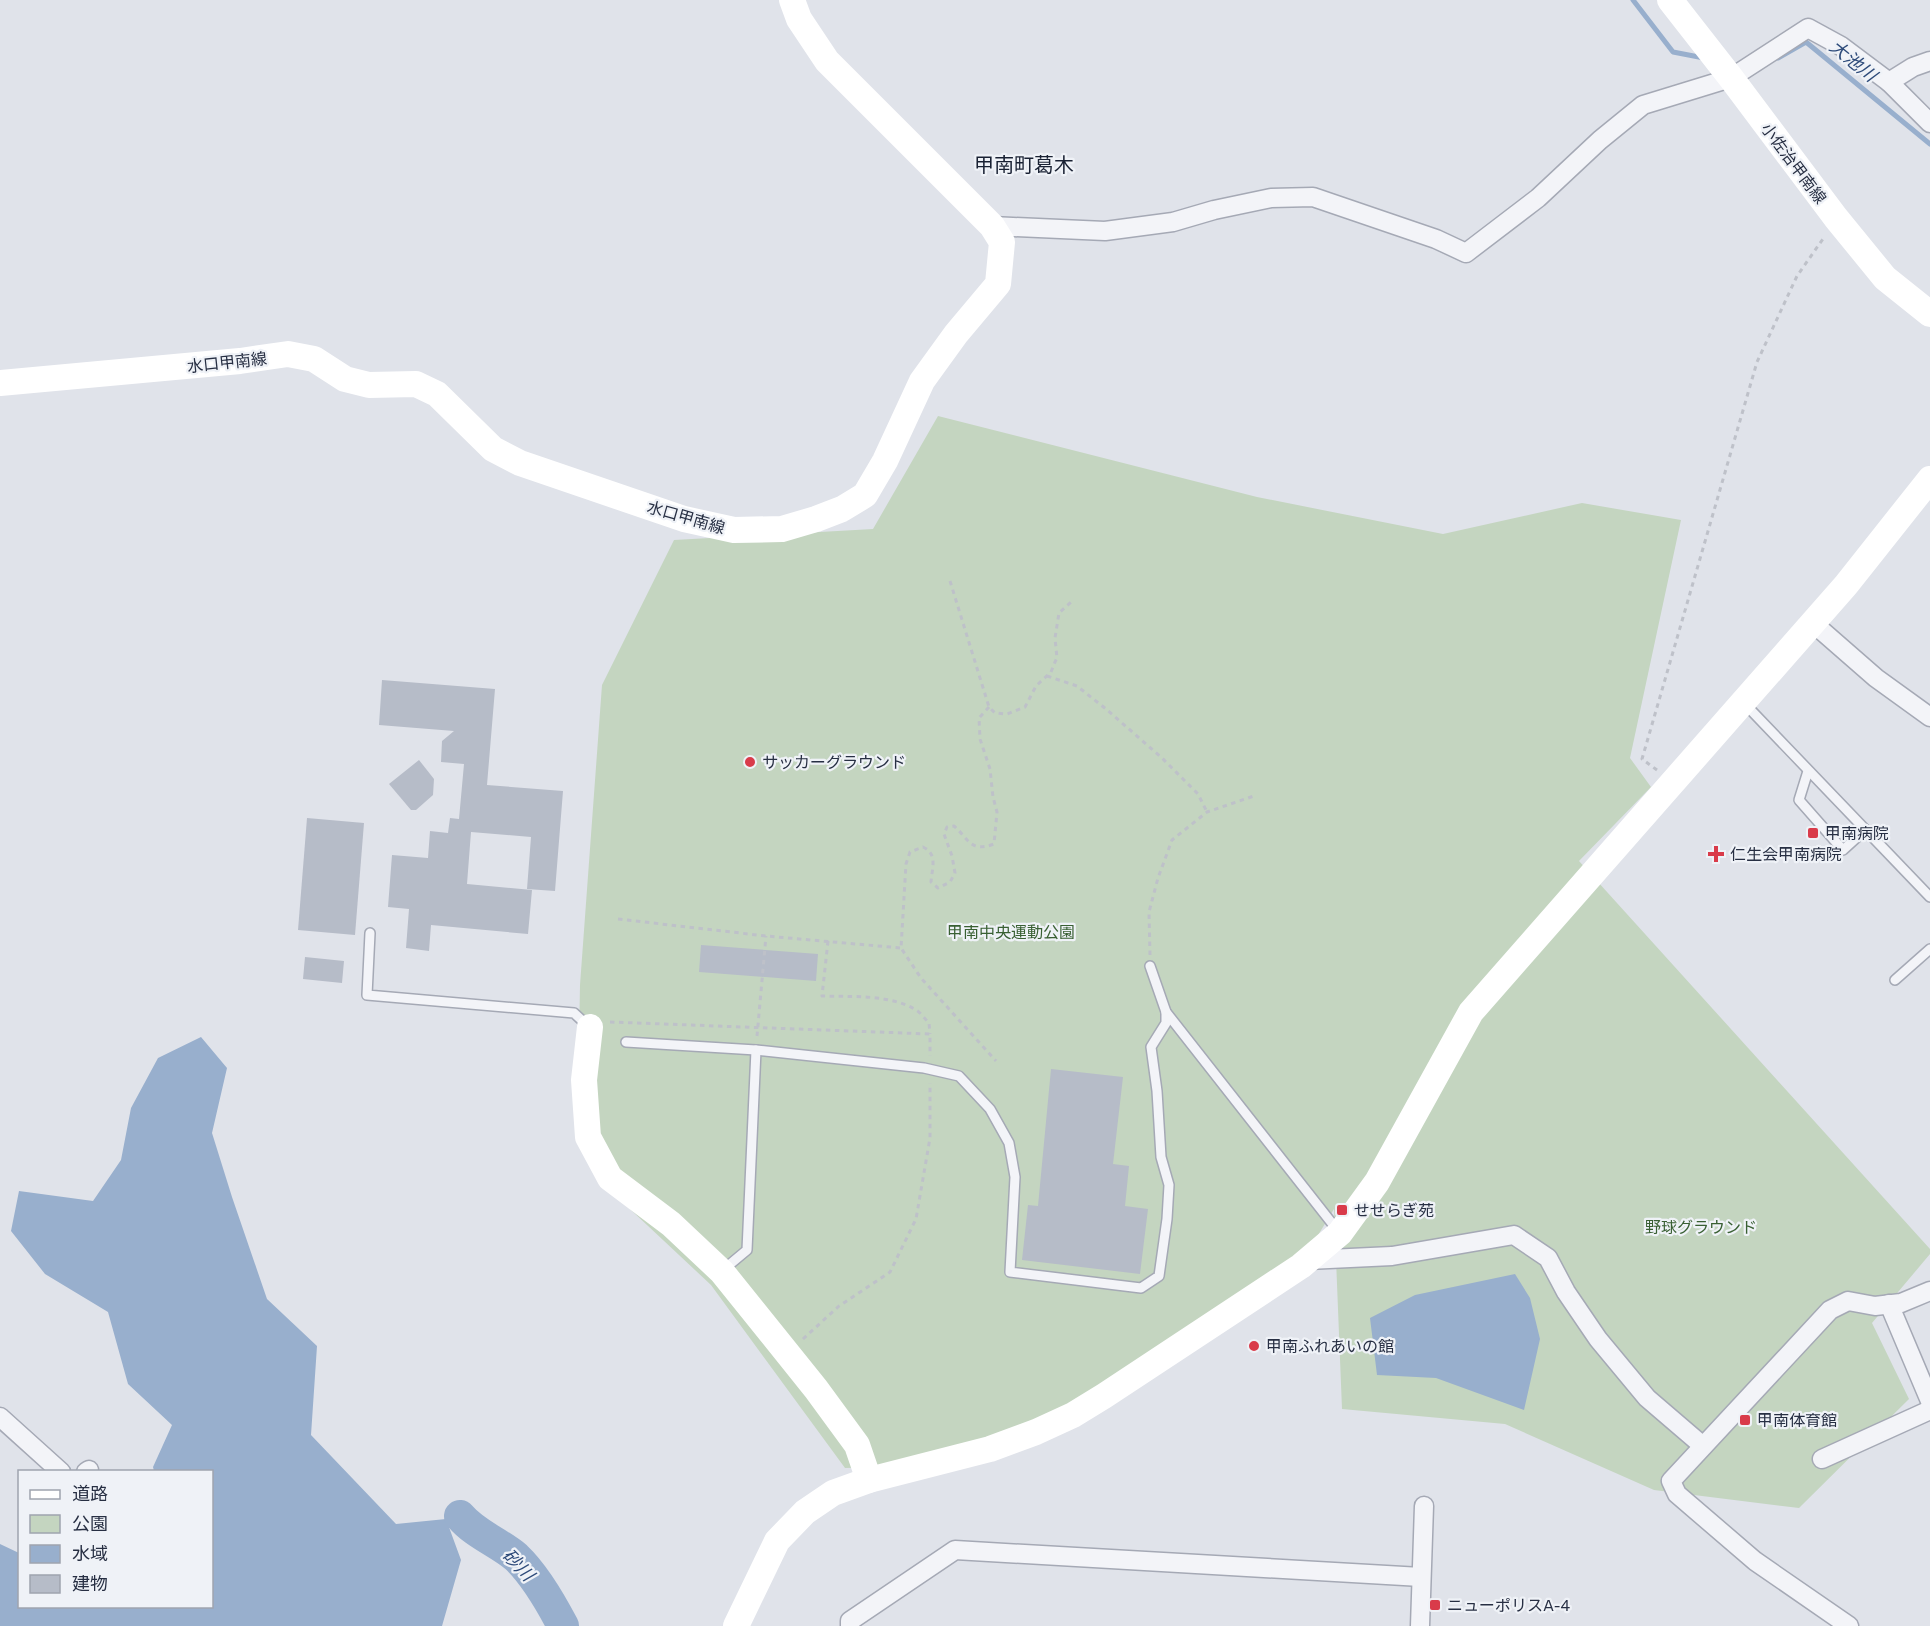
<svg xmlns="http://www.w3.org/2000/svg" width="1930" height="1626" font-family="Commissioner,'Noto Sans JP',sans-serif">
<rect width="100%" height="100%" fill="#e0e3ea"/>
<path fill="#c4d5c0" d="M 938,416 L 1257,497 L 1443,534 L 1582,503 L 1681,520 L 1630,758 L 1651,787 L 1579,861 L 1930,1249 L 1930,1254 L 1872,1323 L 1909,1399 L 1799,1508 L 1654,1490 L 1505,1424 L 1342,1409 L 1334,1209 L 1312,1245 L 1073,1403 L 981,1443 L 887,1467 L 845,1468 L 711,1285 L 615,1195 L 582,1143 L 579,1042 L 580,985 L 602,685 L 674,540 L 873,529 Z"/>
<g fill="#98afcd">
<path d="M 201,1037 L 227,1068 L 212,1133 L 232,1197 L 267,1299 L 317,1346 L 311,1435 L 396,1524 L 446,1519 L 461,1560 L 442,1626 L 0,1626 L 0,1544 L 19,1553 L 20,1606 L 212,1606 L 212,1472 L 154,1471 L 153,1467 L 172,1425 L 128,1384 L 108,1312 L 45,1274 L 11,1231 L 19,1191 L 93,1201 L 121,1160 L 131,1108 L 158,1058 Z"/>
<path d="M 1515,1274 L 1530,1298 L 1540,1339 L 1524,1410 L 1436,1378 L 1377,1375 L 1370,1318 L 1415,1295 Z"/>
</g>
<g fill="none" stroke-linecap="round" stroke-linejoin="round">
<g stroke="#98afcd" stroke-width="5">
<path d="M 1633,0 L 1673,52 L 1704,58"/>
<path d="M 1778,58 L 1806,42 L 1930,144"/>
</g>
<path stroke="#98afcd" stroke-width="32" d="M 460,1516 C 475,1534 498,1542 516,1557 C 535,1575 551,1603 563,1626"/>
</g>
<g fill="#b6bcc8">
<path d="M 382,680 L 495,689 L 487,785 L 563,791 L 555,891 L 527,889 L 531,837 L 471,832 L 467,884 L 532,890 L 528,934 L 431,925 L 429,951 L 406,948 L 409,909 L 388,907 L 392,855 L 428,858 L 430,831 L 448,833 L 450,818 L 459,819 L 464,764 L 441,762 L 442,741 L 454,731 L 379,725 Z"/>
<path d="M 419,760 L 434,779 L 433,795 L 416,810 L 411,810 L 389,784 Z"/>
<path d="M 307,818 L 364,823 L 355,935 L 298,930 Z"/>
<path d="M 701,945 L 818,954 L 816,981 L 699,972 Z"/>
<path d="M 305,957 L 344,961 L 342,983 L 303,979 Z"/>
<path d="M 1051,1069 L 1123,1077 L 1113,1164 L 1129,1166 L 1125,1206 L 1148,1209 L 1140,1274 L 1022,1260 L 1028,1205 L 1038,1206 Z"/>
</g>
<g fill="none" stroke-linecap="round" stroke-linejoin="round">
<defs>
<g id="lane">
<path d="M 1745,704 L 1930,897"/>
<path d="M 1808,771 L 1799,800 L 1843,850 L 1865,830"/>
<path d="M 370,933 L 367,995 L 574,1013 L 588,1026"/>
<path d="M 1150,966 L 1166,1012 L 1338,1231"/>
<path d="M 1895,980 L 1930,949"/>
<path d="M 626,1042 L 756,1050 L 924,1068 L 959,1076 L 990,1109 L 1009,1143 L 1015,1177 L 1010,1272 L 1141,1288 L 1159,1276 L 1167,1219 L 1169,1185 L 1161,1157 L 1157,1091 L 1151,1047 L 1166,1023 L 1166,1012"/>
<path d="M 723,1270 L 747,1250 L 756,1050"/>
</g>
<g id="street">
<path d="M 1889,82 L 1930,123"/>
<path d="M 992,226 L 1105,231 L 1173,222 L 1214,210 L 1271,198 L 1313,197 L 1436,239 L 1466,253 L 1538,198 L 1600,140 L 1643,105 L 1731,78 L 1808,28 L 1841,46 L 1889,82 L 1913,67 L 1930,61"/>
<path d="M 1813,623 L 1876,678 L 1930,717"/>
<path d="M 1308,1260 L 1392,1256 L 1514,1235 L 1548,1258 L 1566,1292 L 1598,1339 L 1647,1398 L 1703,1446"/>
<path d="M 1889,1304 L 1930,1401"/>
<path d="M 0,1417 L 61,1472"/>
<path d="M 1822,1459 L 1930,1410"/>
<path d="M 86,1472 L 89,1470"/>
<path d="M 850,1626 L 850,1621 L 955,1550 L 1421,1577"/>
<path d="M 1420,1626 L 1424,1506"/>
<path d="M 1849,1626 L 1755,1561 L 1677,1494 L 1671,1481 L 1830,1310 L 1848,1301 L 1875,1306 L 1901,1303 L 1930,1291"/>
</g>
</defs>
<use href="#lane" stroke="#a5a9b5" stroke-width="12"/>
<use href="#street" stroke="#a5a9b5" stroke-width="21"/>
<g stroke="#bec1c9" stroke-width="3" stroke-dasharray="4.5 4.5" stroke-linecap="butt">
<path d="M 950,581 L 989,707 L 995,713 L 1007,714 L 1025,707 L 1036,686 L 1051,672 L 1055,662 L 1057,658 L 1055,638 L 1059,613 L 1071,602"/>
<path d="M 1047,676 L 1077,686 L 1106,709 L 1162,758 L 1198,794 L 1207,812"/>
<path d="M 989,707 L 979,718 L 980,739 L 990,769 L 993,797 L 997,812 L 994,844 C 970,853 969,839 954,826 L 947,827 L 944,834 L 952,856 L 955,873 L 950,882 L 938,888 L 931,882 C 932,868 938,854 923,847 L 910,852 L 906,864 L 901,948 L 921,978 L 996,1061"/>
<path d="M 1657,770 L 1642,759 L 1757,362 L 1797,276 L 1825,236"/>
<path d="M 618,919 L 766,936 L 901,948"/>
<path d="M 828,941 L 822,996 C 851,997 890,994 916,1010 C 921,1013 925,1019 929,1023 L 930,1034"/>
<path d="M 1150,955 L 1149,912 L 1158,878 L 1172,840 L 1207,812 L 1254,796"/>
<path d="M 610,1022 L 930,1034 L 930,1056"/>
<path d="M 757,1036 L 766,936"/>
<path d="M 803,1339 L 839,1306 L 890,1272 L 916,1219 L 930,1138 L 930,1083"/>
</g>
<use href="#lane" stroke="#f3f4f8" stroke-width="9"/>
<use href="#street" stroke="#f3f4f8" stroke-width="18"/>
<g stroke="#fff" stroke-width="26">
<path d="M 1670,0 L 1731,78 L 1836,218 L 1885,278 L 1930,314"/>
<path d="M 0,383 L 240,361 L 288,354 L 314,359 L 345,379 L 369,385 L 416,384 L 437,394 L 493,449 L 520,463 L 684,519 L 734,530 L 782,529 L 816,519 L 842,509 L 865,495 L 885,461 L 922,381 L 956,334 L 998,284 L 1002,242 L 992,226 L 827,61 L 799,19 L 792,0"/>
<path d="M 590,1027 L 584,1080 L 588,1137 L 610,1178 L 671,1224 L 722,1272 L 816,1389 L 857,1445 L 869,1480"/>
<path d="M 736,1626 L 777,1541 L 805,1512 L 833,1493 L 869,1480 L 990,1449 L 1036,1432 L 1073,1415 L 1104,1396 L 1301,1266 L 1340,1233 L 1377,1182 L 1471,1012 L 1846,585 L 1930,479"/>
</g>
</g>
<g fill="#d93b4a" stroke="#eff2f7" stroke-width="2">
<circle cx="750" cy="762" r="6"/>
<rect x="1807" y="827" width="12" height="12" rx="3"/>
<path d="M1713 845h6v6h6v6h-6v6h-6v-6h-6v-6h6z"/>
<rect x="1336" y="1204" width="12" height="12" rx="3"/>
<circle cx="1254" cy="1346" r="6"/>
<rect x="1739" y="1414" width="12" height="12" rx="3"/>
<rect x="1429" y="1599" width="12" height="12" rx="3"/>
</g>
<g text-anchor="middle" stroke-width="4.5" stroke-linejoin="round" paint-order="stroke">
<g font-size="16" fill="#272f43" stroke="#eff2f7">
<text transform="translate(1794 163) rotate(53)" y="6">小佐治甲南線</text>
<text transform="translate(227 362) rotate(-6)" y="6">水口甲南線</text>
<text transform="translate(686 517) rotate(16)" y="6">水口甲南線</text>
</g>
<g font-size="16" fill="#272f43" stroke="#eff2f7" text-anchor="start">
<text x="762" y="768">サッカーグラウンド</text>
<text x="1825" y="839">甲南病院</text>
<text x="1730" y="860">仁生会甲南病院</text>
<text x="1354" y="1216">せせらぎ苑</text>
<text x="1266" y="1352">甲南ふれあいの館</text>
<text x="1757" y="1426">甲南体育館</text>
<text x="1447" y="1611">ニューポリスA-4</text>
</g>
<g font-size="16" fill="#396033" stroke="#eff2f7">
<text x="1011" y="938">甲南中央運動公園</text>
<text x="1701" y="1233">野球グラウンド</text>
</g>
<g font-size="18" font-style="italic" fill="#2e4b7a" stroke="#eff2f7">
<text transform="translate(1853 61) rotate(39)" y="6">大池川</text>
<text transform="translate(518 1565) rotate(46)" y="6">砂川</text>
</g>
<g font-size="20" fill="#192133" stroke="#eff2f7">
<text x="1024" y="172">甲南町葛木</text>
</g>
</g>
<rect x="18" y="1470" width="195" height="138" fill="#eff2f7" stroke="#9fa4af" stroke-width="1.5"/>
<rect x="30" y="1490" width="30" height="9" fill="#ffffff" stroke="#9fa4af" stroke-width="1.5"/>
<text x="72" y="1500" font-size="18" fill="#272f43">道路</text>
<rect x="30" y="1515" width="30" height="18" fill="#c4d5c0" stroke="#9fa4af" stroke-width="1.5"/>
<text x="72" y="1530" font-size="18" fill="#272f43">公園</text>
<rect x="30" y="1545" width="30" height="18" fill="#98afcd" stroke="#9fa4af" stroke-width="1.5"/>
<text x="72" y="1560" font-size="18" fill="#272f43">水域</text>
<rect x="30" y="1575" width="30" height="18" fill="#b6bcc8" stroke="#9fa4af" stroke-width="1.5"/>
<text x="72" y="1590" font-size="18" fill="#272f43">建物</text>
</svg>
